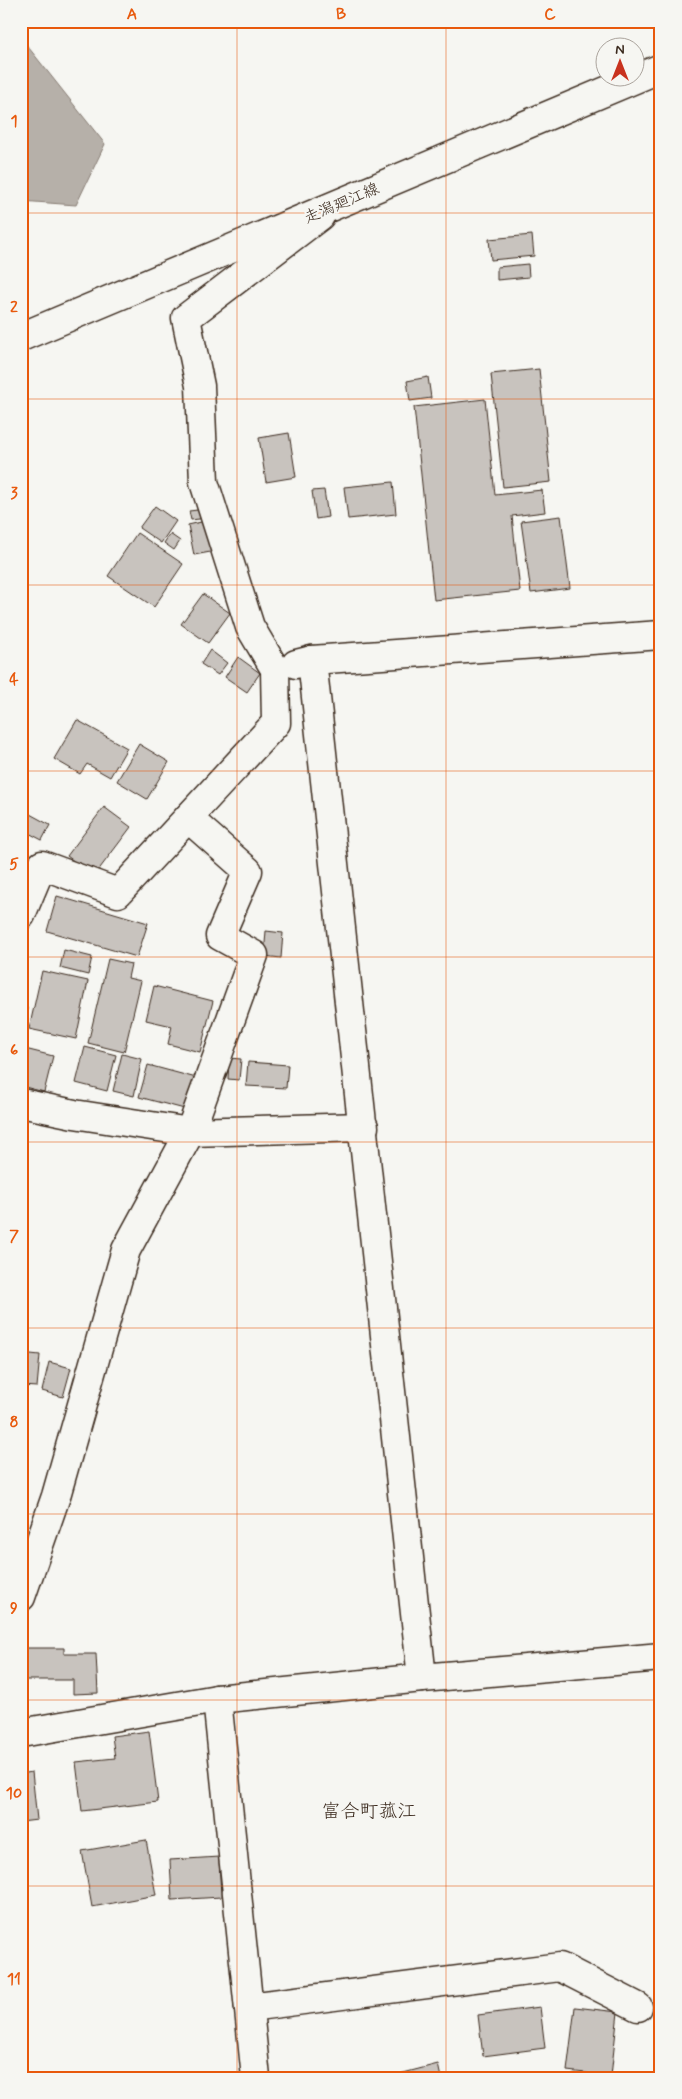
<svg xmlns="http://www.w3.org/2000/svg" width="682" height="2099" font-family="Mynerve,'Klee One',sans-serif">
<rect width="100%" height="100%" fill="#f6f6f2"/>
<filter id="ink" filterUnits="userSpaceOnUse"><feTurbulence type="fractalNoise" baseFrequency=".02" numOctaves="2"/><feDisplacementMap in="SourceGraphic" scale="10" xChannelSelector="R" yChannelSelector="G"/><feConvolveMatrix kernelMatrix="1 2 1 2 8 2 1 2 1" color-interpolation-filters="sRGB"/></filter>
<g filter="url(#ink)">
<path fill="#b6b0a9" stroke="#857a71" d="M 21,38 L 105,144 L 76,205 L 21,201 Z"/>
<g fill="#c8c3be" stroke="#3b2a1e">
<path d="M 532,235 L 534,256 L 491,260 L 489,239 Z"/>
<path d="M 528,264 L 529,277 L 497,280 L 497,267 Z"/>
<path d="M 539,369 L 551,482 L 503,487 L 491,374 Z"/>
<path d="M 428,377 L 431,398 L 410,401 L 407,381 Z"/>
<path d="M 485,399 L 495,495 L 542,490 L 545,512 L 512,516 L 520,591 L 434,600 L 414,407 Z"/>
<path d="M 289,433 L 296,477 L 266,482 L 259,438 Z"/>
<path d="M 393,482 L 396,514 L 348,519 L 344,487 Z"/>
<path d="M 324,490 L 328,517 L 316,519 L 312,491 Z"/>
<path d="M 155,506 L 176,521 L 161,543 L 139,528 Z"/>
<path d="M 206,509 L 207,518 L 191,520 L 189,511 Z"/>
<path d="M 561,516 L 570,588 L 531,593 L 521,521 Z"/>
<path d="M 210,520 L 216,551 L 194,555 L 188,525 Z"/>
<path d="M 137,533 L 183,564 L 154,607 L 108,576 Z"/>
<path d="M 170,534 L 180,541 L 174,550 L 164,543 Z"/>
<path d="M 203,594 L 230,613 L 208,643 L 181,624 Z"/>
<path d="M 210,650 L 227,663 L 218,675 L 201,664 Z"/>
<path d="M 238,657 L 260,673 L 247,692 L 225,677 Z"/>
<path d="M 77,720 L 127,748 L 110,777 L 87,764 L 80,774 L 54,759 Z"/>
<path d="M 139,744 L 169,762 L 147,799 L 117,781 Z"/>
<path d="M 104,807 L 131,827 L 94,876 L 67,856 Z"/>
<path d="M 28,813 L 50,825 L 42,840 L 21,829 L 21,824 Z"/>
<path d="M 57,896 L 148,923 L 137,957 L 47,931 Z"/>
<path d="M 266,931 L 283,933 L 281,958 L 264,956 Z"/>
<path d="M 64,950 L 92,957 L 88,975 L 60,968 Z"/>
<path d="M 108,959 L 131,964 L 128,978 L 141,981 L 124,1052 L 88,1043 Z"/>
<path d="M 42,971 L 88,981 L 76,1039 L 29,1029 Z"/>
<path d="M 154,986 L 213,1001 L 200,1052 L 168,1044 L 172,1026 L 146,1020 Z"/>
<path d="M 21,1007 L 28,1009 L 24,1024 L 21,1023 Z"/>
<path d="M 85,1047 L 116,1055 L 107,1091 L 76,1083 Z"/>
<path d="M 21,1048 L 53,1056 L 44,1092 L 21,1086 Z"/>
<path d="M 122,1054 L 142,1059 L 134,1096 L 113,1091 Z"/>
<path d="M 229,1058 L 241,1059 L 239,1080 L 228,1079 Z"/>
<path d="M 248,1062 L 288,1065 L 286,1088 L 246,1086 Z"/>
<path d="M 148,1065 L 200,1079 L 192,1111 L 139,1097 Z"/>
<path d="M 21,1353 L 40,1355 L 37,1387 L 21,1386 Z"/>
<path d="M 49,1362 L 71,1368 L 63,1397 L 42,1391 Z"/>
<path d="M 21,1648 L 64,1648 L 64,1654 L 96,1654 L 98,1693 L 73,1694 L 73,1680 L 21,1680 Z"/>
<path d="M 149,1731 L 158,1802 L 82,1811 L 76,1762 L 115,1758 L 112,1736 Z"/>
<path d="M 32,1772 L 37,1820 L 21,1822 L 21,1774 Z"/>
<path d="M 146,1840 L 156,1895 L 92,1907 L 82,1851 Z"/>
<path d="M 219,1857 L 221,1897 L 172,1900 L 170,1860 Z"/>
<path d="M 540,2007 L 545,2048 L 483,2056 L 478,2015 Z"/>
<path d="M 575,2007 L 618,2012 L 611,2076 L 567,2071 Z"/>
<path d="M 438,2064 L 441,2078 L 384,2078 Z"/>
</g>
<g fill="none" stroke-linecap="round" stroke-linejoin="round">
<defs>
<g id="minor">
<path d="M 312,660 L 422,1678"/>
<path d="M 296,664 L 312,660 L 661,635"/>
<path d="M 21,915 L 42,865 L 118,893 L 276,723 L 275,669 L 250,627 L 204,482 L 200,386 L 186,318 L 320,216"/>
<path d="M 21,1103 L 74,1114 L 190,1132 L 364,1127"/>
<path d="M 21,1597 L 56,1496 L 126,1250 L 190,1132 L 254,955 L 220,936 L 248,871 L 188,818"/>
<path d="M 217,1699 L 256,2078"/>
<path d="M 21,1733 L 217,1699 L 422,1678 L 661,1657"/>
<path d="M 249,2007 L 560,1967 L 638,2007"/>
</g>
<path id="secondary" d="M 21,337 L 661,68"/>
</defs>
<use href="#minor" stroke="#3b2a1e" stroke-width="31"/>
<use href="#secondary" stroke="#3b2a1e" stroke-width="31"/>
<use href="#minor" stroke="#f6f6f2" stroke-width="28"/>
<use href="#secondary" stroke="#f6f6f2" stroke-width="28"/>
</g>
</g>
<path fill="none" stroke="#e8590c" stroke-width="1" stroke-opacity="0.55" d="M 237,21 L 237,2078M 446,21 L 446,2078M 21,213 L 661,213M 21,399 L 661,399M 21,585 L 661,585M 21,771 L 661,771M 21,957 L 661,957M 21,1142 L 661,1142M 21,1328 L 661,1328M 21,1514 L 661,1514M 21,1700 L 661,1700M 21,1886 L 661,1886"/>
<g text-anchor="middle" stroke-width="4" stroke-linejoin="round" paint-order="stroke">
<g font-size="16" fill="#3b2a1e" stroke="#f6f6f2">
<text transform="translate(341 202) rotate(-23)" y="6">走潟廻江線</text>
</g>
<g font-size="19" fill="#3b2a1e" stroke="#f6f6f2">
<text x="369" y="1817">富合町菰江</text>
</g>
</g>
<rect width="682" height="2099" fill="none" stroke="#f6f6f2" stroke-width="55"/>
<g transform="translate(620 62)"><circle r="24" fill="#f6f6f2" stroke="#aba49d"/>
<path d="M0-4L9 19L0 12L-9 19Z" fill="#c8321e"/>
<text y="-8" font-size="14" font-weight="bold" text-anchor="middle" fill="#3b2a1e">N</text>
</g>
<rect x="28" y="28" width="626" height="2044" fill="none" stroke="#e8590c" stroke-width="2"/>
<g font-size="16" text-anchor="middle" font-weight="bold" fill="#e8590c">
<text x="132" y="19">A</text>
<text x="341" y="19">B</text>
<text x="550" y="19">C</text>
<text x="14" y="126">1</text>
<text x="14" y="312">2</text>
<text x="14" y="498">3</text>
<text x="14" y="684">4</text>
<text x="14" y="869">5</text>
<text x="14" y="1055">6</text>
<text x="14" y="1241">7</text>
<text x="14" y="1427">8</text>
<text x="14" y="1613">9</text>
<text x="14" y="1798">10</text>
<text x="14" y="1984">11</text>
</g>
</svg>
